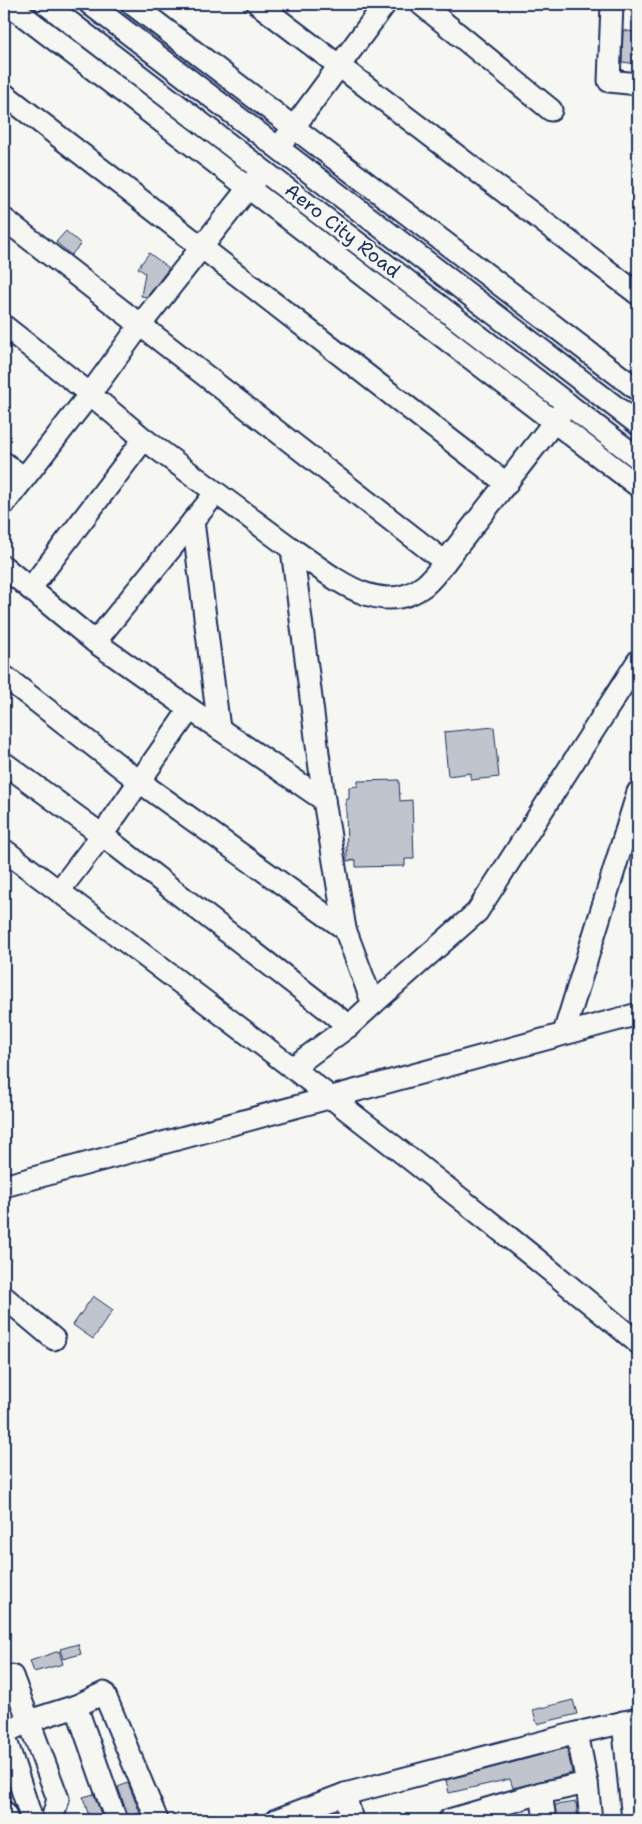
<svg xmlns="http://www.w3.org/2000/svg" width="642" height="1824" font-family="'Shantell Sans',sans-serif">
<rect width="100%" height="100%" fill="#f6f6f2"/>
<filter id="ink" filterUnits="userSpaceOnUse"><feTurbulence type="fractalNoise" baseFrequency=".02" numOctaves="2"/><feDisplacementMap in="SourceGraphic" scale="10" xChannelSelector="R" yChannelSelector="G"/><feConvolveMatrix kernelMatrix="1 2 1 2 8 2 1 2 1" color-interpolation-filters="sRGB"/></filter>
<g filter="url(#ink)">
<g fill="#c0c4cd" stroke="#1b2f5e">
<path d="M 623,30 L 638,33 L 638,64 L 622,62 Z"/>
<path d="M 66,231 L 81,244 L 71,255 L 56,242 Z"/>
<path d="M 149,253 L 169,268 L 147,297 L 141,296 L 145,273 L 138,268 Z"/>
<path d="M 494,727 L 499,777 L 471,780 L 471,773 L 448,776 L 444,732 Z"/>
<path d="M 399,780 L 400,801 L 412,800 L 414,859 L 405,859 L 405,866 L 356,867 L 356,860 L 347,861 L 346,799 L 349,799 L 349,787 L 358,786 L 358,781 Z"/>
<path d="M 93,1296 L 113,1310 L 93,1339 L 73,1325 Z"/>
<path d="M 78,1644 L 81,1654 L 63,1659 L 60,1649 Z"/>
<path d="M 59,1651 L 63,1664 L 34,1672 L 30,1661 Z"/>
<path d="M 573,1700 L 577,1714 L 537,1724 L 533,1710 Z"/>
<path d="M 567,1748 L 572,1773 L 513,1788 L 510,1779 L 449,1793 L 446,1780 Z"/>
<path d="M 128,1783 L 140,1813 L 128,1816 L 118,1787 Z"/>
<path d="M 94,1794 L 103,1820 L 90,1820 L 83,1797 Z"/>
<path d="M 576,1802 L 578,1820 L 557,1820 L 555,1805 Z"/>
</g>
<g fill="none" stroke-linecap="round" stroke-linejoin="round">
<defs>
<g id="minor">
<path d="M 8,4 L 638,486"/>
<path d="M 46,4 L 638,458"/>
<path d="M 90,4 L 638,424"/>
<path d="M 132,4 L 638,390"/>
<path d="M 258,4 L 638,294"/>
<path d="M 421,4 L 551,110"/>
<path d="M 612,4 L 609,81 L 638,84"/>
<path d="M 4,94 L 507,484"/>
<path d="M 285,139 L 385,4"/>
<path d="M 4,219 L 445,562"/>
<path d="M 4,326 L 90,394 L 141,324 L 257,177"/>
<path d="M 4,463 L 24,478"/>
<path d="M 4,504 L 90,394 L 144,439 L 292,549"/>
<path d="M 193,521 L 219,729"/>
<path d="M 4,567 L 95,642 L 190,709 L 324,800"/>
<path d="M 30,589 L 144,439"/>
<path d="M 95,642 L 215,494"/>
<path d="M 4,676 L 140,782 L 345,929"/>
<path d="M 4,763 L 102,835 L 349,1026"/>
<path d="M 4,850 C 218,1011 433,1171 638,1343"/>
<path d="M 59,891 L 102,835 L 190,709"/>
<path d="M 373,1004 L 477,912 L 638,661"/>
<path d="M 564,1033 L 638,792"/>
<path d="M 292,1068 L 349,1026 L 373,1004 L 345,929 L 324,800 L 292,549 C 330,574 379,621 425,585 C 432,579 439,570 445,562 L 568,404"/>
<path d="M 4,1186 L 638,1014"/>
<path d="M 4,1297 L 54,1339"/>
<path d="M 12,1676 L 58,1799 L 52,1820"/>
<path d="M 76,1706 L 116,1820"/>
<path d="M 623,1722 L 633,1820"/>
<path d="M 4,1733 L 29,1721 L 76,1706 L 104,1693 L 157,1820"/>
<path d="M 577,1733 L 587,1783 L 591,1820"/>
<path d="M 4,1734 L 32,1820"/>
<path d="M 541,1793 L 545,1820"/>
<path d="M 345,1794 L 352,1820"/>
<path d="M 4,1812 L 7,1820"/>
<path d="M 276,1820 L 345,1794 L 577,1733 L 638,1719"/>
<path d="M 449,1820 L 541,1793 L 587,1783"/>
</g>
</defs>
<use href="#minor" stroke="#1b2f5e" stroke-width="25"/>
<use href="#minor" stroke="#f6f6f2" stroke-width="21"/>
</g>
</g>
<g text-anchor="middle" stroke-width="5" stroke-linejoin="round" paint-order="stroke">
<g font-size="19" fill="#1b2f5e" stroke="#f6f6f2">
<text transform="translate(343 230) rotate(38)" y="7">Aero City Road</text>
</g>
</g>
<rect width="642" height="1824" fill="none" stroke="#f6f6f2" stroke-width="20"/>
<rect x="10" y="10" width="622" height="1804" fill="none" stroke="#1b2f5e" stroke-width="2" filter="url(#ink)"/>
</svg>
